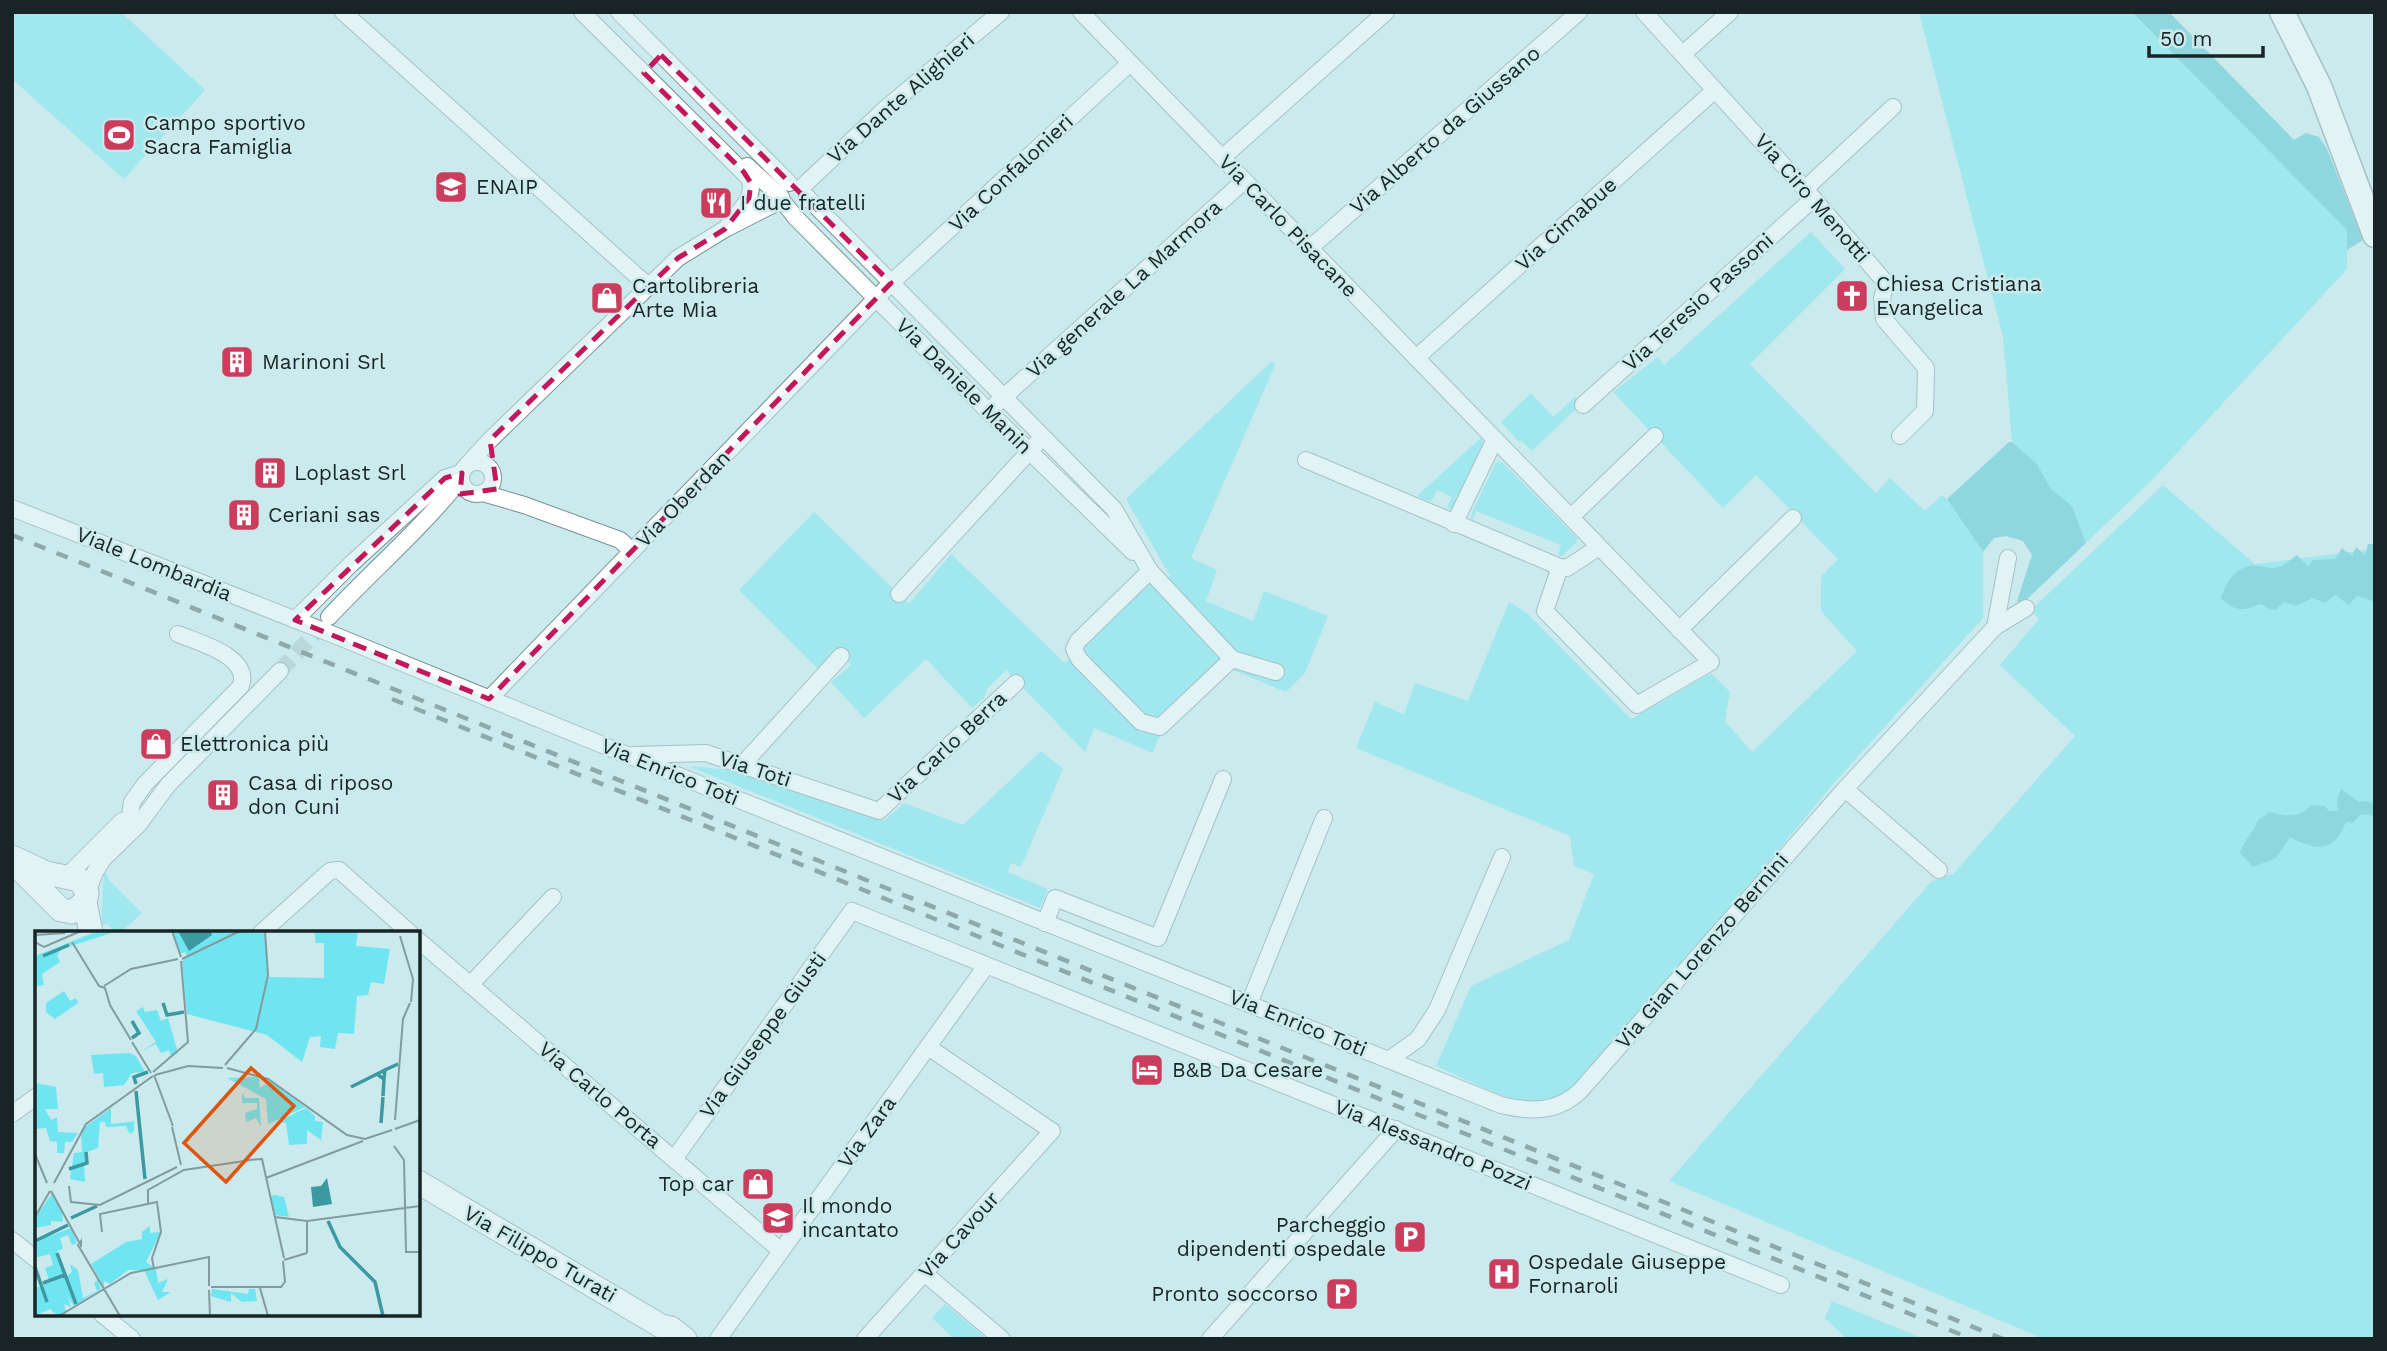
<svg xmlns="http://www.w3.org/2000/svg" width="2387" height="1351" font-family="'Work Sans',sans-serif">
<rect width="100%" height="100%" fill="#cbeaed"/>
<g fill="#6ee5f0">
<path d="M 12,12 L 121,12 L 205,90 L 124,179 L 12,79 Z"/>
<path d="M 1919,12 L 2132,12 L 2347,230 L 2347,269 L 2151,481 L 2086,543 L 2072,506 L 2051,489 L 2037,464 L 2012,442 L 2003,337 Z"/>
<path d="M 1811,232 L 1845,269 L 1750,364 L 1876,493 L 1890,478 L 1925,511 L 1942,495 L 1947,499 L 1983,552 L 1983,618 L 1834,783 L 1726,913 L 1575,1086 C 1561,1095 1546,1103 1529,1102 C 1506,1101 1459,1076 1436,1066 L 1471,986 L 1569,940 L 1594,874 L 1574,866 L 1570,836 L 1356,748 L 1375,702 L 1404,714 L 1415,683 L 1468,701 L 1509,602 L 1528,614 L 1631,719 L 1711,673 L 1730,692 L 1725,721 L 1752,752 L 1857,651 L 1821,611 L 1821,577 L 1838,559 L 1756,475 L 1723,508 L 1613,392 L 1658,357 L 1664,365 Z"/>
<path d="M 1272,361 L 1275,365 L 1191,558 L 1217,570 L 1206,601 L 1253,621 L 1264,591 L 1328,616 L 1305,673 L 1286,692 L 1231,669 L 1158,739 L 1153,753 L 1094,728 L 1085,752 L 1006,670 L 987,689 L 984,698 L 972,708 L 926,659 L 864,718 L 831,682 L 851,665 L 836,650 L 818,669 L 739,590 L 814,512 L 909,604 L 951,554 L 1065,663 L 1148,585 L 1170,576 L 1126,499 Z"/>
<path d="M 1531,393 L 1553,417 L 1575,397 L 1581,404 L 1532,451 L 1522,441 L 1519,442 L 1501,422 Z"/>
<path d="M 1482,437 L 1483,450 L 1452,508 L 1447,508 L 1452,497 L 1437,490 L 1431,502 L 1417,496 Z"/>
<path d="M 1496,462 L 1502,462 L 1577,538 L 1577,542 L 1562,556 L 1558,555 L 1561,545 L 1476,511 L 1472,521 L 1470,520 L 1473,510 Z"/>
<path d="M 2163,485 L 2255,564 L 2375,549 L 2375,1339 L 2044,1339 L 1669,1181 L 1931,882 L 1954,873 L 2075,736 L 2000,665 L 2039,619 L 2031,610 Z"/>
<path d="M 1041,751 L 1063,769 L 1021,867 L 1011,863 L 1008,872 L 1048,889 L 1040,908 L 688,766 L 733,770 L 884,821 L 904,803 L 963,825 Z"/>
<path d="M 104,869 L 109,880 L 142,913 L 120,933 L 112,933 L 113,930 L 106,923 L 101,928 Z"/>
<path d="M 1832,1301 L 1924,1339 L 1847,1339 L 1825,1318 Z"/>
<path d="M 945,1304 L 987,1339 L 954,1339 L 932,1318 Z"/>
</g>
<g fill="#46c2cc">
<path d="M 2132,12 L 2169,12 L 2294,140 L 2306,133 L 2319,137 L 2327,149 L 2363,240 L 2347,250 L 2347,230 Z"/>
<path d="M 2009,442 L 2012,442 L 2037,464 L 2051,489 L 2072,506 L 2086,543 L 2022,604 L 2017,601 L 2032,555 L 2023,541 L 2006,536 L 1994,538 L 1983,552 L 1947,499 Z"/>
<path d="M 2368,544 L 2375,544 L 2375,599 L 2372,601 L 2357,596 L 2349,605 L 2335,595 L 2325,603 L 2313,598 L 2296,606 L 2283,602 L 2276,610 L 2269,609 L 2261,604 C 2242,611 2235,612 2221,598 C 2227,579 2239,562 2261,566 C 2268,567 2271,570 2278,567 C 2285,565 2291,559 2297,555 L 2308,566 L 2313,560 L 2335,559 L 2342,548 L 2352,556 L 2356,547 L 2365,555 Z"/>
<path d="M 2341,789 L 2359,802 L 2367,801 L 2375,804 L 2375,816 L 2361,814 L 2353,823 L 2346,822 C 2334,853 2316,851 2290,837 L 2276,858 L 2253,867 L 2240,853 C 2244,839 2254,833 2258,820 L 2270,812 C 2285,816 2299,819 2311,805 L 2325,806 L 2329,811 L 2338,811 L 2337,799 Z"/>
</g>
<g fill="none" stroke-linecap="round" stroke-linejoin="round">
<path stroke="#a7c2c5" stroke-width="16" stroke-dasharray="16 8" stroke-linecap="butt" d="M 280,671 L 326,621"/>
<defs>
<g id="street">
<path d="M 343,12 L 648,286"/>
<path d="M 582,12 L 749,178 C 757,196 739,211 729,224"/>
<path d="M 619,12 L 789,183"/>
<path d="M 1081,12 L 1711,662 L 1637,705 L 1545,611 L 1560,567"/>
<path d="M 1644,12 L 1805,189 L 1886,283 L 1882,298 L 1884,319 L 1926,368 L 1925,411 L 1900,436"/>
<path d="M 1683,54 L 1730,12"/>
<path d="M 1222,158 L 1386,12"/>
<path d="M 747,166 L 781,197"/>
<path d="M 803,186 L 885,109 L 1001,12"/>
<path d="M 1805,189 L 1893,107"/>
<path d="M 807,197 L 1114,509 L 1150,571 L 1232,659 L 1276,672"/>
<path d="M 784,203 L 796,218 L 988,411 L 1133,552"/>
<path d="M 1310,248 L 1579,12"/>
<path d="M 1416,358 L 1715,90"/>
<path d="M 996,404 L 1244,181"/>
<path d="M 1583,405 L 1813,199"/>
<path d="M 1306,460 L 1560,567 L 1567,568 L 1599,547"/>
<circle cx="477" cy="478" r="16"/>
<path d="M 468,464 L 490,440 L 678,258 L 725,229 L 782,200"/>
<path d="M 483,493 L 524,505 L 620,540 L 632,551"/>
<path d="M 12,508 L 339,637 L 627,755 L 1501,1105 C 1530,1112 1557,1113 1580,1091 L 1845,789 L 1995,627 L 2008,558"/>
<path d="M 1571,517 L 1655,436"/>
<path d="M 1454,524 L 1495,439"/>
<path d="M 1150,571 L 1078,641 L 1074,649 L 1079,659 L 1141,722 L 1160,727 L 1232,659"/>
<path d="M 899,594 L 1037,443"/>
<path d="M 329,617 C 372,571 421,529 461,479"/>
<path d="M 295,620 L 351,564 L 445,478 L 462,473"/>
<path d="M 1995,627 L 2026,608"/>
<path d="M 1679,630 L 1793,518"/>
<path d="M 489,699 L 891,283 L 1130,63"/>
<path d="M 633,755 L 706,753 L 879,811 L 1016,683"/>
<path d="M 743,764 L 841,656"/>
<path d="M 1845,789 L 1939,870"/>
<path d="M 117,845 L 119,838 L 129,823 L 132,802 L 145,784 L 241,686 C 251,656 199,643 178,634"/>
<path d="M 67,876 L 122,821"/>
<path d="M 87,893 L 95,872 L 103,859 L 139,824 L 168,785 L 280,671"/>
<path d="M 1045,923 L 1055,898 L 1158,938 L 1223,779"/>
<path d="M 261,933 L 330,871 L 339,870 L 410,933"/>
<path d="M 418,940 L 781,1251"/>
<path d="M 470,985 L 553,897"/>
<path d="M 1249,1004 L 1324,818"/>
<path d="M 1390,1059 L 1418,1039 L 1437,1010 L 1502,857"/>
<path d="M 12,1114 L 37,1096"/>
<path d="M 674,1159 L 852,911 L 1781,1285"/>
<path d="M 12,1240 L 37,1260"/>
<path d="M 924,1273 L 1002,1339"/>
<path d="M 102,1314 L 132,1339"/>
<path d="M 718,1339 L 986,966"/>
<path d="M 865,1339 L 1052,1131 L 928,1047"/>
<path d="M 1210,1339 L 1396,1129"/>
</g>
<g id="secondary">
<path d="M 12,857 L 46,873 L 80,880 L 87,893 L 85,902 L 72,912 L 61,910 L 12,861"/>
<path d="M 85,902 L 91,933"/>
<path d="M 418,1182 L 661,1326 L 671,1328 L 685,1339"/>
</g>
<path id="primary" d="M 2282,12 L 2319,86 L 2375,235"/>
</defs>
<use href="#street" stroke="#759295" stroke-width="18"/>
<use href="#secondary" stroke="#759295" stroke-width="25"/>
<use href="#primary" stroke="#759295" stroke-width="27"/>
<use href="#street" stroke="#fff" stroke-width="16"/>
<use href="#secondary" stroke="#fff" stroke-width="23"/>
<use href="#primary" stroke="#fff" stroke-width="24"/>
<g stroke="#48595a" stroke-width="4.5" stroke-dasharray="12 12" stroke-linecap="butt">
<path d="M 12,535 L 2003,1339"/>
<path d="M 392,699 L 1972,1339"/>
</g>
</g>
<path d="M0 0H2387V1351H0ZM 661,55 L 891,283 L 489,699 L 295,620 L 445,478 L 462,473 L 460,494 L 497,489 L 490,440 L 678,258 L 725,229 L 749,198 L 751,183 L 743,171 L 644,73 Z" fill="#cbeaed" fill-opacity=".55" fill-rule="evenodd"/>
<path fill="none" stroke="#c2185b" stroke-width="5" stroke-dasharray="14 9" stroke-linejoin="round" d="M 661,55 L 891,283 L 489,699 L 295,620 L 445,478 L 462,473 L 460,494 L 497,489 L 490,440 L 678,258 L 725,229 L 749,198 L 751,183 L 743,171 L 644,73 Z"/>
<defs>
<symbol id="stadium-square" viewBox="-11 -11 22 22"><rect x="-9" y="-9" width="18" height="18" rx="4" fill="#cc3c5d" stroke="#cbeaed"/><path d="M0-5a6.5 5 0 1 0 0 10a6.5 5 0 1 0 0-10ZM-3.5-1.8h7v3.6h-7Z" fill="#fff"/></symbol>
<symbol id="school-square" viewBox="-11 -11 22 22"><rect x="-9" y="-9" width="18" height="18" rx="4" fill="#cc3c5d" stroke="#cbeaed"/><path d="M0-5L7-2L0 1L-7-2ZM-4 1L0 2.5L4 1V4Q0 6-4 4Z" fill="#fff"/></symbol>
<symbol id="restaurant-square" viewBox="-11 -11 22 22"><rect x="-9" y="-9" width="18" height="18" rx="4" fill="#cc3c5d" stroke="#cbeaed"/><path d="M-5-6h1v4h1v-4h1v4h1v-4h1v5L-1.5 .5V6h-2V.5L-5-1ZM5-6V6H3V1.5H1.5Q1.5-4 5-6Z" fill="#fff"/></symbol>
<symbol id="church-square" viewBox="-11 -11 22 22"><rect x="-9" y="-9" width="18" height="18" rx="4" fill="#cc3c5d" stroke="#cbeaed"/><path d="M-1.2-6h2.4v3.5h3.3v2.4h-3.3V6h-2.4V-.1h-3.3v-2.4h3.3Z" fill="#fff"/></symbol>
<symbol id="shop-square" viewBox="-11 -11 22 22"><rect x="-9" y="-9" width="18" height="18" rx="4" fill="#cc3c5d" stroke="#cbeaed"/><path d="M-5-2.5h2.3a2.7 3.5 0 0 1 5.4 0H5L5.5 6h-11ZM-1.5-2.5h3a1.5 2.3 0 0 0-3 0Z" fill="#fff"/></symbol>
<symbol id="building-square" viewBox="-11 -11 22 22"><rect x="-9" y="-9" width="18" height="18" rx="4" fill="#cc3c5d" stroke="#cbeaed"/><path d="M-4-6H4V6H1V3H-1V6H-4ZM-2.5-4.3h1.7v1.8h-1.7ZM.8-4.3h1.7v1.8H.8ZM-2.5-1h1.7V.8h-1.7ZM.8-1h1.7V.8H.8Z" fill="#fff"/></symbol>
<symbol id="hotel-square" viewBox="-11 -11 22 22"><rect x="-9" y="-9" width="18" height="18" rx="4" fill="#cc3c5d" stroke="#cbeaed"/><path d="M-6-4.5h1.5V1H6V5H4.5V3h-9V5H-6ZM-4 0a1.8 1.8 0 1 1 3.6 0ZM.5 0V-2.5h3Q6-2.5 6 0Z" fill="#fff"/></symbol>
<symbol id="parking-square" viewBox="-11 -11 22 22"><rect x="-9" y="-9" width="18" height="18" rx="4" fill="#cc3c5d" stroke="#cbeaed"/><path d="M-3.5-5.5H1a3.5 3.5 0 0 1 0 7H-1V5.5H-3.5ZM-1-3.4V-.6H.8a1.4 1.4 0 0 0 0-2.8Z" fill="#fff"/></symbol>
<symbol id="hospital-square" viewBox="-11 -11 22 22"><rect x="-9" y="-9" width="18" height="18" rx="4" fill="#cc3c5d" stroke="#cbeaed"/><path d="M-5-5h3v3.5h4V-5h3V5h-3V1.5h-4V5h-3Z" fill="#fff"/></symbol>
</defs>
<g fill-rule="evenodd">
<use href="#stadium-square" x="100" y="116" width="38" height="38"/>
<use href="#school-square" x="432" y="168" width="38" height="38"/>
<use href="#restaurant-square" x="697" y="184" width="38" height="38"/>
<use href="#church-square" x="1833" y="277" width="38" height="38"/>
<use href="#shop-square" x="588" y="279" width="38" height="38"/>
<use href="#building-square" x="218" y="343" width="38" height="38"/>
<use href="#building-square" x="251" y="454" width="38" height="38"/>
<use href="#building-square" x="225" y="496" width="38" height="38"/>
<use href="#shop-square" x="137" y="725" width="38" height="38"/>
<use href="#building-square" x="204" y="776" width="38" height="38"/>
<use href="#hotel-square" x="1128" y="1051" width="38" height="38"/>
<use href="#shop-square" x="739" y="1165" width="38" height="38"/>
<use href="#school-square" x="759" y="1199" width="38" height="38"/>
<use href="#parking-square" x="1391" y="1218" width="38" height="38"/>
<use href="#hospital-square" x="1485" y="1255" width="38" height="38"/>
<use href="#parking-square" x="1323" y="1275" width="38" height="38"/>
</g>
<g text-anchor="middle" stroke-width="5" stroke-linejoin="round" paint-order="stroke">
<g font-size="21" fill="#182425" stroke="#cbeaed">
<text transform="translate(901 98) rotate(-41)" y="7">Via Dante Alighieri</text>
<text transform="translate(1445 130) rotate(-41)" y="7">Via Alberto da Giussano</text>
<text transform="translate(1011 173) rotate(-43)" y="7">Via Confalonieri</text>
<text transform="translate(1812 198) rotate(49)" y="7">Via Ciro Menotti</text>
<text transform="translate(1566 224) rotate(-42)" y="7">Via Cimabue</text>
<text transform="translate(1288 226) rotate(46)" y="7">Via Carlo Pisacane</text>
<text transform="translate(1124 289) rotate(-42)" y="7">Via generale La Marmora</text>
<text transform="translate(1698 302) rotate(-42)" y="7">Via Teresio Passoni</text>
<text transform="translate(964 386) rotate(45)" y="7">Via Daniele Manin</text>
<text transform="translate(683 499) rotate(-46)" y="7">Via Oberdan</text>
<text transform="translate(154 564) rotate(22)" y="7">Viale Lombardia</text>
<text transform="translate(947 747) rotate(-43)" y="7">Via Carlo Berra</text>
<text transform="translate(755 769) rotate(18)" y="7">Via Toti</text>
<text transform="translate(670 772) rotate(22)" y="7">Via Enrico Toti</text>
<text transform="translate(1702 951) rotate(-49)" y="7">Via Gian Lorenzo Bernini</text>
<text transform="translate(1298 1023) rotate(22)" y="7">Via Enrico Toti</text>
<text transform="translate(763 1035) rotate(-54)" y="7">Via Giuseppe Giusti</text>
<text transform="translate(600 1095) rotate(40)" y="7">Via Carlo Porta</text>
<text transform="translate(867 1132) rotate(-54)" y="7">Via Zara</text>
<text transform="translate(1433 1145) rotate(22)" y="7">Via Alessandro Pozzi</text>
<text transform="translate(959 1235) rotate(-48)" y="7">Via Cavour</text>
<text transform="translate(540 1254) rotate(30)" y="7">Via Filippo Turati</text>
</g>
<g font-size="21" fill="#182425" stroke="#cbeaed" text-anchor="start">
<text x="144" y="130">Campo sportivo<tspan x="144" dy="24">Sacra Famiglia</tspan></text>
<text x="476" y="194">ENAIP</text>
<text x="740" y="210">I due fratelli</text>
<text x="1876" y="291">Chiesa Cristiana<tspan x="1876" dy="24">Evangelica</tspan></text>
<text x="632" y="293">Cartolibreria<tspan x="632" dy="24">Arte Mia</tspan></text>
<text x="262" y="369">Marinoni Srl</text>
<text x="294" y="480">Loplast Srl</text>
<text x="268" y="522">Ceriani sas</text>
<text x="180" y="751">Elettronica più</text>
<text x="248" y="790">Casa di riposo<tspan x="248" dy="24">don Cuni</tspan></text>
<text x="1172" y="1077">B&amp;B Da Cesare</text>
<text x="734" y="1191" text-anchor="end">Top car</text>
<text x="802" y="1213">Il mondo<tspan x="802" dy="24">incantato</tspan></text>
<text x="1386" y="1232" text-anchor="end">Parcheggio<tspan x="1386" dy="24">dipendenti ospedale</tspan></text>
<text x="1528" y="1269">Ospedale Giuseppe<tspan x="1528" dy="24">Fornaroli</tspan></text>
<text x="1318" y="1301" text-anchor="end">Pronto soccorso</text>
</g>
</g>
<g transform="translate(35 931)">
<rect width="385" height="385" fill="#cbeaed"/>
<path d="M 83,0 L 26,18 L 22,25 L 25,31 L 7,43 L 9,54 L 0,56 L 0,25 L 58,2 ZM 138,0 L 230,0 L 233,46 L 289,47 L 289,12 L 281,12 L 279,0 L 323,0 L 321,15 L 355,18 L 349,53 L 336,51 L 333,64 L 322,65 L 319,103 L 303,102 L 300,118 L 285,116 L 286,105 L 275,106 L 267,131 L 232,104 L 152,83 L 147,30 L 152,26 L 150,21 L 145,23 ZM 29,60 L 35,70 L 41,67 L 43,72 L 20,88 L 11,81 L 11,72 ZM 108,76 L 110,81 L 122,79 L 126,90 L 133,87 L 143,122 L 136,126 L 134,119 L 126,122 L 121,113 L 106,120 L 121,111 L 101,80 ZM 94,122 L 101,125 L 110,141 L 97,142 L 89,154 L 69,156 L 68,142 L 59,143 L 56,124 ZM 224,146 L 225,157 L 235,150 L 270,176 L 233,193 L 231,168 L 192,147 ZM 0,152 L 21,156 L 23,178 L 10,178 L 16,189 L 22,186 L 23,201 L 43,202 L 37,211 L 30,211 L 29,222 L 22,222 L 22,211 L 15,210 L 11,197 L 0,198 ZM 207,161 L 210,167 L 224,167 L 226,196 L 221,187 L 211,191 L 210,182 L 222,178 L 222,172 L 207,172 ZM 76,177 L 76,193 L 104,190 L 99,191 L 99,200 L 95,203 L 91,195 L 71,196 L 70,191 L 65,191 L 63,217 L 52,221 L 53,232 L 49,233 L 50,251 L 35,248 L 39,222 L 47,221 L 46,199 ZM 271,177 L 280,185 L 280,190 L 288,191 L 286,209 L 272,199 L 272,213 L 254,214 L 251,192 L 242,191 ZM 18,261 L 32,289 L 27,282 L 28,291 L 16,290 L 16,294 L 0,297 L 0,287 ZM 240,264 L 249,266 L 254,286 L 240,284 L 236,265 ZM 115,295 L 115,302 L 126,301 L 111,331 L 121,338 L 123,352 L 133,348 L 127,361 L 136,361 L 123,369 L 109,339 L 93,339 L 75,353 L 69,350 L 69,356 L 56,333 L 91,311 L 107,308 L 107,301 ZM 36,297 L 42,312 L 37,314 L 33,304 L 25,307 L 28,318 L 22,320 L 30,344 L 14,349 L 10,337 L 18,334 L 15,323 L 0,327 L 1,310 ZM 35,333 L 43,339 L 48,367 L 62,360 L 59,352 L 63,349 L 66,358 L 39,375 L 33,366 L 36,376 L 29,373 L 31,380 L 23,385 L 15,378 L 0,385 L 0,357 L 31,346 L 37,341 ZM 177,358 L 213,363 L 214,358 L 220,358 L 222,370 L 207,371 L 196,362 L 196,371 L 176,365 Z" fill="#6ee5f0"/>
<path d="M 143,0 L 176,0 L 177,4 L 154,20 ZM 292,247 L 297,273 L 278,276 L 276,256 L 286,255 Z" fill="#3d99a1"/>
<path fill="none" stroke="#3d99a1" stroke-width="3.5" d="M 8,25 L 34,14M 128,72 L 132,84 L 149,81M 97,90 L 104,102 L 97,107M 343,144 L 349,148 L 348,165M 349,147 L 350,139 L 363,133M 101,153 L 99,146 L 113,141M 316,156 L 350,139M 101,160 L 110,248M 346,192 L 348,166M 34,238 L 52,232 L 51,221M 36,287 L 62,275M 293,290 L 305,316 L 340,351 L 348,385M 0,310 L 33,294M 22,322 L 41,373M 0,336 L 12,371M 8,352 L 30,344"/>
<path fill="none" stroke="#839b9d" stroke-width="2" d="M 137,0 L 146,26M 0,4 L 30,2M 365,5 L 378,48 L 376,71M 0,11 L 9,16 L 46,0M 37,11 L 64,55 L 70,57 L 75,74 L 96,109M 147,28 L 205,0M 69,55 L 96,38 L 143,28M 97,111 L 116,142M 190,134 L 221,98 L 233,44 L 230,0M 192,137 L 233,148 L 312,204 L 330,208 L 357,199M 118,141 L 153,111 L 146,30M 119,144 L 138,195M 120,144 L 153,135 L 188,137M 360,189 L 368,88 L 375,72M 137,196 L 146,234M 360,198 L 385,189M 359,215 L 369,229 L 371,321 L 385,321M 0,223 L 12,252M 213,229 L 227,228 L 249,327M 231,247 L 328,210M 19,252 L 51,193 L 118,145M 34,255 L 36,271 L 65,274 L 142,236M 16,260 L 44,311M 113,272 L 113,259 L 149,239 L 216,229M 0,286 L 15,260M 240,286 L 272,290M 272,290 L 385,275M 67,301 L 65,283 L 122,271 L 126,301 L 117,327 L 119,338M 46,316 L 46,310 L 43,314 L 85,385M 272,322 L 272,289M 249,329 L 272,322M 176,356 L 246,356 L 250,351 L 248,330M 225,357 L 233,385M 174,359 L 175,385M 24,385 L 96,342 L 174,326 L 174,355"/>
<path fill="#de560d" fill-opacity="0.15" stroke="#de560d" stroke-width="3.5" d="M 216,137 L 259,175 L 191,251 L 149,212 Z"/>
<rect width="385" height="385" fill="none" stroke="#182425" stroke-width="3.5"/>
</g>
<rect width="2387" height="1351" fill="none" stroke="#182425" stroke-width="28"/>
<path d="M2149 46v10h114v-10" fill="none" stroke="#182425" stroke-width="3.5"/>
<text x="2160" y="46" font-size="21" fill="#182425" stroke="#cbeaed" stroke-width="5" paint-order="stroke">50 m</text>
</svg>
